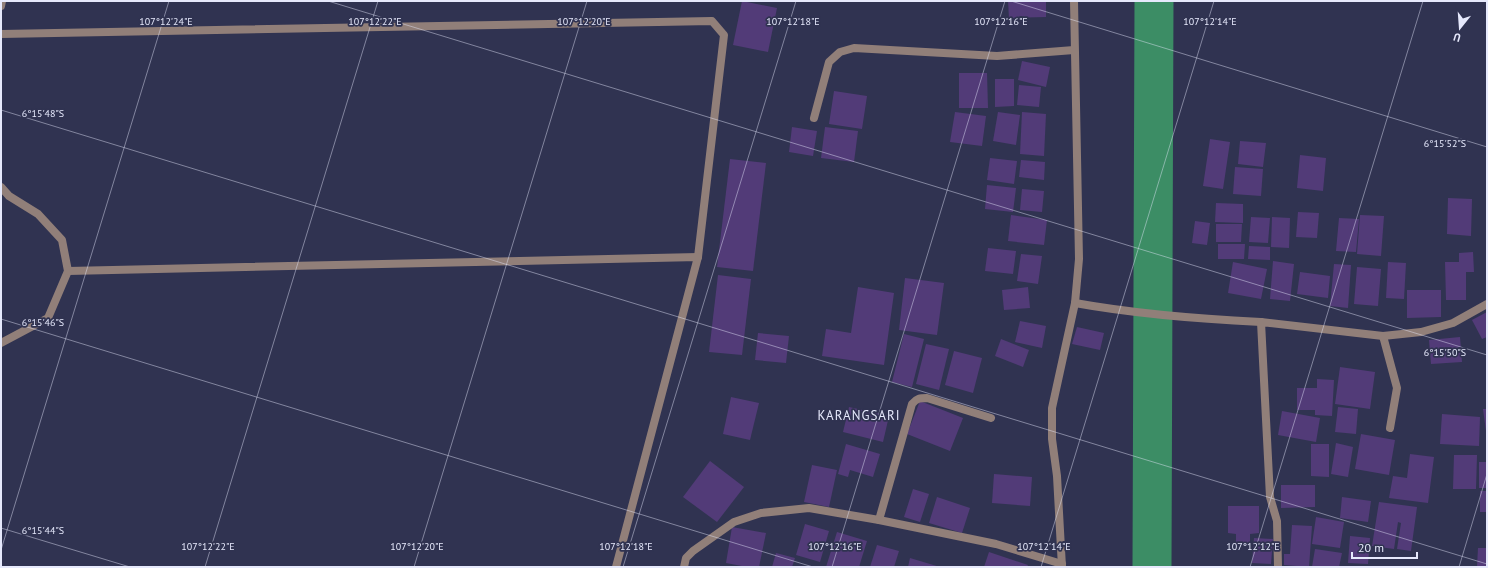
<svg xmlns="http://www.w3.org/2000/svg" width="1488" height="568" font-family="'PT Sans',sans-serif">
<rect width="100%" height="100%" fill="#303351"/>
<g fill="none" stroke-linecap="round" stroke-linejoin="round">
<path stroke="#3c8d65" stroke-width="39" d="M 1152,567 L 1154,1"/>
</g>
<g fill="#523b78">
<path d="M 742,1 L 777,8 L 768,52 L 733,45 Z"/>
<path d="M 1008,1 L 1046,1 L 1046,17 L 1009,18 Z"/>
<path d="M 1022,61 L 1050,67 L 1046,87 L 1018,80 Z"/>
<path d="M 959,73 L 987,73 L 988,108 L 959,108 Z"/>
<path d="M 995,79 L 1014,79 L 1014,106 L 995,107 Z"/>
<path d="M 1019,85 L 1041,87 L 1039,107 L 1017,105 Z"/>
<path d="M 834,91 L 867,96 L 862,129 L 829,124 Z"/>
<path d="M 955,112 L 986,116 L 982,146 L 950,142 Z"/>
<path d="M 998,112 L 1020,115 L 1016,145 L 993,141 Z"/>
<path d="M 1022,112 L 1046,114 L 1044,156 L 1020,154 Z"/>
<path d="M 792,127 L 817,131 L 813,156 L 789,152 Z"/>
<path d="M 825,127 L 858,131 L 854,162 L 821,158 Z"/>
<path d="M 1210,139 L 1230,142 L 1223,189 L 1203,186 Z"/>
<path d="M 1240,141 L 1266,143 L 1263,167 L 1238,164 Z"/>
<path d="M 1300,155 L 1326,158 L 1323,191 L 1297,188 Z"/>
<path d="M 990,158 L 1017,161 L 1014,184 L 987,180 Z"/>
<path d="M 730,159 L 766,163 L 753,271 L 717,267 Z"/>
<path d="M 1021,160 L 1045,162 L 1044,180 L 1019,177 Z"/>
<path d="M 1235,167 L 1263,169 L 1261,196 L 1233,194 Z"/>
<path d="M 987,185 L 1016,188 L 1013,212 L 985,209 Z"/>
<path d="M 1022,189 L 1044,191 L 1042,212 L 1020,210 Z"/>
<path d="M 1448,198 L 1472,199 L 1471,236 L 1447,234 Z"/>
<path d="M 1216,203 L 1243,204 L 1243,223 L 1215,222 Z"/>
<path d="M 1298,212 L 1319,213 L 1317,238 L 1296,237 Z"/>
<path d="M 1011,215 L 1047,220 L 1044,245 L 1008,241 Z"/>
<path d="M 1360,215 L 1384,216 L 1381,256 L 1357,254 Z"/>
<path d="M 1251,217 L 1270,218 L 1268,243 L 1249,242 Z"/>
<path d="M 1272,217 L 1290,218 L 1289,248 L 1271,247 Z"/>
<path d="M 1339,218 L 1359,219 L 1356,252 L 1336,251 Z"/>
<path d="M 1195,221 L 1210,223 L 1207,245 L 1192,243 Z"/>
<path d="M 1216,224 L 1242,224 L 1241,242 L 1216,242 Z"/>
<path d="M 1218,244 L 1245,244 L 1244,259 L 1218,259 Z"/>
<path d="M 1249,246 L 1270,247 L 1270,260 L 1248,259 Z"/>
<path d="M 988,248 L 1016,251 L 1013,274 L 985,271 Z"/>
<path d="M 1473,252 L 1474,272 L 1466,272 L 1466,300 L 1446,300 L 1445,262 L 1459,262 L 1459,253 Z"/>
<path d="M 1021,254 L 1042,256 L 1038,284 L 1017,281 Z"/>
<path d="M 1273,261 L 1294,264 L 1290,301 L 1270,299 Z"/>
<path d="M 1233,262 L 1267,269 L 1261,299 L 1228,293 Z"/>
<path d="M 1388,262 L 1406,263 L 1404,299 L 1386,298 Z"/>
<path d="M 1334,264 L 1351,265 L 1348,308 L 1330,306 Z"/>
<path d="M 1357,267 L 1381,269 L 1378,306 L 1354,304 Z"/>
<path d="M 1300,272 L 1330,276 L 1328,298 L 1297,294 Z"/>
<path d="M 718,275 L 751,279 L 742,355 L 709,352 Z"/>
<path d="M 905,278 L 944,283 L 937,335 L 899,330 Z"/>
<path d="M 858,287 L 894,293 L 884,365 L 822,356 L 826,329 L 851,333 Z"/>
<path d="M 1028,287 L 1030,308 L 1004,310 L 1002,290 Z"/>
<path d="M 1407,290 L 1441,290 L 1441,317 L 1407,318 Z"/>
<path d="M 1487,312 L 1487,337 L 1482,339 L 1472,320 Z"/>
<path d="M 1020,321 L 1046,326 L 1042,348 L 1015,342 Z"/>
<path d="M 1077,327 L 1104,333 L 1100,350 L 1072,344 Z"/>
<path d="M 758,333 L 789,336 L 786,363 L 755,360 Z"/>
<path d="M 904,334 L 924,339 L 912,387 L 892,382 Z"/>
<path d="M 1460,337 L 1462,362 L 1431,364 L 1429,340 Z"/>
<path d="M 1001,339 L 1029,350 L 1023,367 L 995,356 Z"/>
<path d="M 926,344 L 949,349 L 939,390 L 916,384 Z"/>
<path d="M 954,351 L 982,358 L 973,393 L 945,385 Z"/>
<path d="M 1340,367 L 1375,372 L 1370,409 L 1335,404 Z"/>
<path d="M 1317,379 L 1334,380 L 1332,416 L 1315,415 L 1315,410 L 1297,410 L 1297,388 L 1317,388 Z"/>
<path d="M 731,397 L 759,403 L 750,440 L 723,434 Z"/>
<path d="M 920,401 L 963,418 L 950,451 L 907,434 Z"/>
<path d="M 849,407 L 889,416 L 883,442 L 843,432 Z"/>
<path d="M 1338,407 L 1358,409 L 1356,434 L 1335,432 Z"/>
<path d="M 1483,409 L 1487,409 L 1487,431 L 1486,431 Z"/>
<path d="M 1282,411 L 1320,418 L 1316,442 L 1278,435 Z"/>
<path d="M 1442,414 L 1480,417 L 1479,446 L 1440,444 Z"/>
<path d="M 1361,434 L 1395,440 L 1389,475 L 1355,469 Z"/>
<path d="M 1336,443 L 1353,447 L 1348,477 L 1331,474 Z"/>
<path d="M 846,444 L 880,454 L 873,477 L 850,470 L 848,477 L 838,474 Z"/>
<path d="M 1311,444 L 1329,444 L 1329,477 L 1311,476 Z"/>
<path d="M 1410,454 L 1434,457 L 1428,503 L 1389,498 L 1393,476 L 1407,478 Z"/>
<path d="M 1454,455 L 1477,455 L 1476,489 L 1453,489 Z"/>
<path d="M 710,461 L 744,487 L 717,522 L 683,497 Z"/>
<rect x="1479" y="462" width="8" height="26"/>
<path d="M 812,465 L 837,470 L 829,507 L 804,502 Z"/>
<path d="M 994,474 L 1032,477 L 1030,506 L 992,503 Z"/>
<path d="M 1281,485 L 1315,485 L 1315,507 L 1281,508 Z"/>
<path d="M 913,489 L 929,494 L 920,522 L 904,517 Z"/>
<rect x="1480" y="491" width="7" height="21"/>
<path d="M 937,497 L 970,508 L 962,533 L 929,523 Z"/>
<path d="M 1342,497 L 1371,501 L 1368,522 L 1340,518 Z"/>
<path d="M 1379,502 L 1417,507 L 1411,551 L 1397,549 L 1401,523 L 1398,522 L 1394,549 L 1372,546 Z"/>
<path d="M 1228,506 L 1259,506 L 1259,533 L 1250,534 L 1250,543 L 1236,543 L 1236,534 L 1228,533 Z"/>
<path d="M 1316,517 L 1344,522 L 1340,548 L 1312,544 Z"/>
<path d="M 805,524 L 829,531 L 820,562 L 796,555 Z"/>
<path d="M 1292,525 L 1312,526 L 1309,567 L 1284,565 L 1284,554 L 1290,554 Z"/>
<path d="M 732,527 L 766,533 L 759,567 L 747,567 L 726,563 Z"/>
<path d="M 837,532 L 867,541 L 859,567 L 826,567 Z"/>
<path d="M 1350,536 L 1370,538 L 1368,564 L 1348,563 Z"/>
<path d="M 1254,538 L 1273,539 L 1271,564 L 1252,563 Z"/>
<path d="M 877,545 L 899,551 L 894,567 L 870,567 Z"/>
<path d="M 1478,548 L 1487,548 L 1487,567 L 1477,567 Z"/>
<path d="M 1315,549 L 1342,553 L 1339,567 L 1312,567 Z"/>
<path d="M 989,552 L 1028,565 L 1027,567 L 984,567 Z"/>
<path d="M 776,553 L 795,558 L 792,567 L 772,567 Z"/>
<path d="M 910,558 L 940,567 L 908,567 Z"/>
</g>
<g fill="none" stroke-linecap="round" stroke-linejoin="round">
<g stroke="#917f79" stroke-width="8">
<path d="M 1,6 L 2,1"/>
<path d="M 1,34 L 712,21 L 724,35 L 698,257"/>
<path d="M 1,187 L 9,196 L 38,214 L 62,240 L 68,271 L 48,318 L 1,343"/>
<path d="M 68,271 L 698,257 L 616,567"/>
</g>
<g stroke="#917f79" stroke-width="8">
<path d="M 814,118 L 829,62 L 840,52 L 854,48 L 997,56 L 1074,50"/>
<path d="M 1075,303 C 1136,314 1199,319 1261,322"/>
<path d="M 1383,336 L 1397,388 L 1390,428"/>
<path d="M 879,520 L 912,404 C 917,398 920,398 927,398 L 991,418"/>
<path d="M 684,567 L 686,558 L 693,551 L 734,522 L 761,513 L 809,508 L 879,520 L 996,544 L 1062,564"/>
<path d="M 1062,567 L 1057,476 L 1052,439 L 1052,408 L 1075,303 L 1079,259 L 1074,1"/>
<path d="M 1278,567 L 1277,521 L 1270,497 L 1261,322 L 1383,336 L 1421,332 L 1453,323 L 1487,304"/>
</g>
</g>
<path fill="none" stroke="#e6e9fc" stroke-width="1" stroke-opacity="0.45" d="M 328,1 L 1487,355M 1011,1 L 1487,147M 1,110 L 1487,564M 1,319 L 813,567M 1,528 L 130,567M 1,550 L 169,1M 205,567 L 378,1M 414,567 L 587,1M 623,567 L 796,1M 832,567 L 1005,1M 1041,567 L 1214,1M 1250,567 L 1423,1M 1459,567 L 1487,474"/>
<g text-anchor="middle" stroke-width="3.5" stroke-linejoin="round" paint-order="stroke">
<g font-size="13" letter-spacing="1" fill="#e6e9fc" stroke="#303351">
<text x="859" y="420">KARANGSARI</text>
</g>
</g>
<g font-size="10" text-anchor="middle" fill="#e6e9fc" stroke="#303351" stroke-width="3.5" stroke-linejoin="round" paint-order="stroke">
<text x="166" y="25">107°12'24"E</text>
<text x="375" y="25">107°12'22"E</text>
<text x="584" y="25">107°12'20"E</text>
<text x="793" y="25">107°12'18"E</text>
<text x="1001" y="25">107°12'16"E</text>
<text x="1210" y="25">107°12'14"E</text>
<text x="43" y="117">6°15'48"S</text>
<text x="1445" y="147">6°15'52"S</text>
<text x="43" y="326">6°15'46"S</text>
<text x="1445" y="356">6°15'50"S</text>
<text x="43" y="534">6°15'44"S</text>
<text x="208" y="550">107°12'22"E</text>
<text x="417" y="550">107°12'20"E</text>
<text x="626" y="550">107°12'18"E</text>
<text x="835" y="550">107°12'16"E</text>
<text x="1044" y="550">107°12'14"E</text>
<text x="1253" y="550">107°12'12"E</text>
</g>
<rect width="1488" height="568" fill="none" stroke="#e6e9fc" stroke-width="4"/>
<g transform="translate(1460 28) rotate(197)" stroke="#303351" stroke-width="3" paint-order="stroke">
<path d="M0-3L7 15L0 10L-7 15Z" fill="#e6e9fc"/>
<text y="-6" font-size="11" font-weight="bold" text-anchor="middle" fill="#e6e9fc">U</text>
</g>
<path d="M1352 552v6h65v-6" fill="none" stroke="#e6e9fc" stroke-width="2"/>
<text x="1358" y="552" font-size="12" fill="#e6e9fc" stroke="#303351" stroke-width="3" paint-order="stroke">20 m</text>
</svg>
